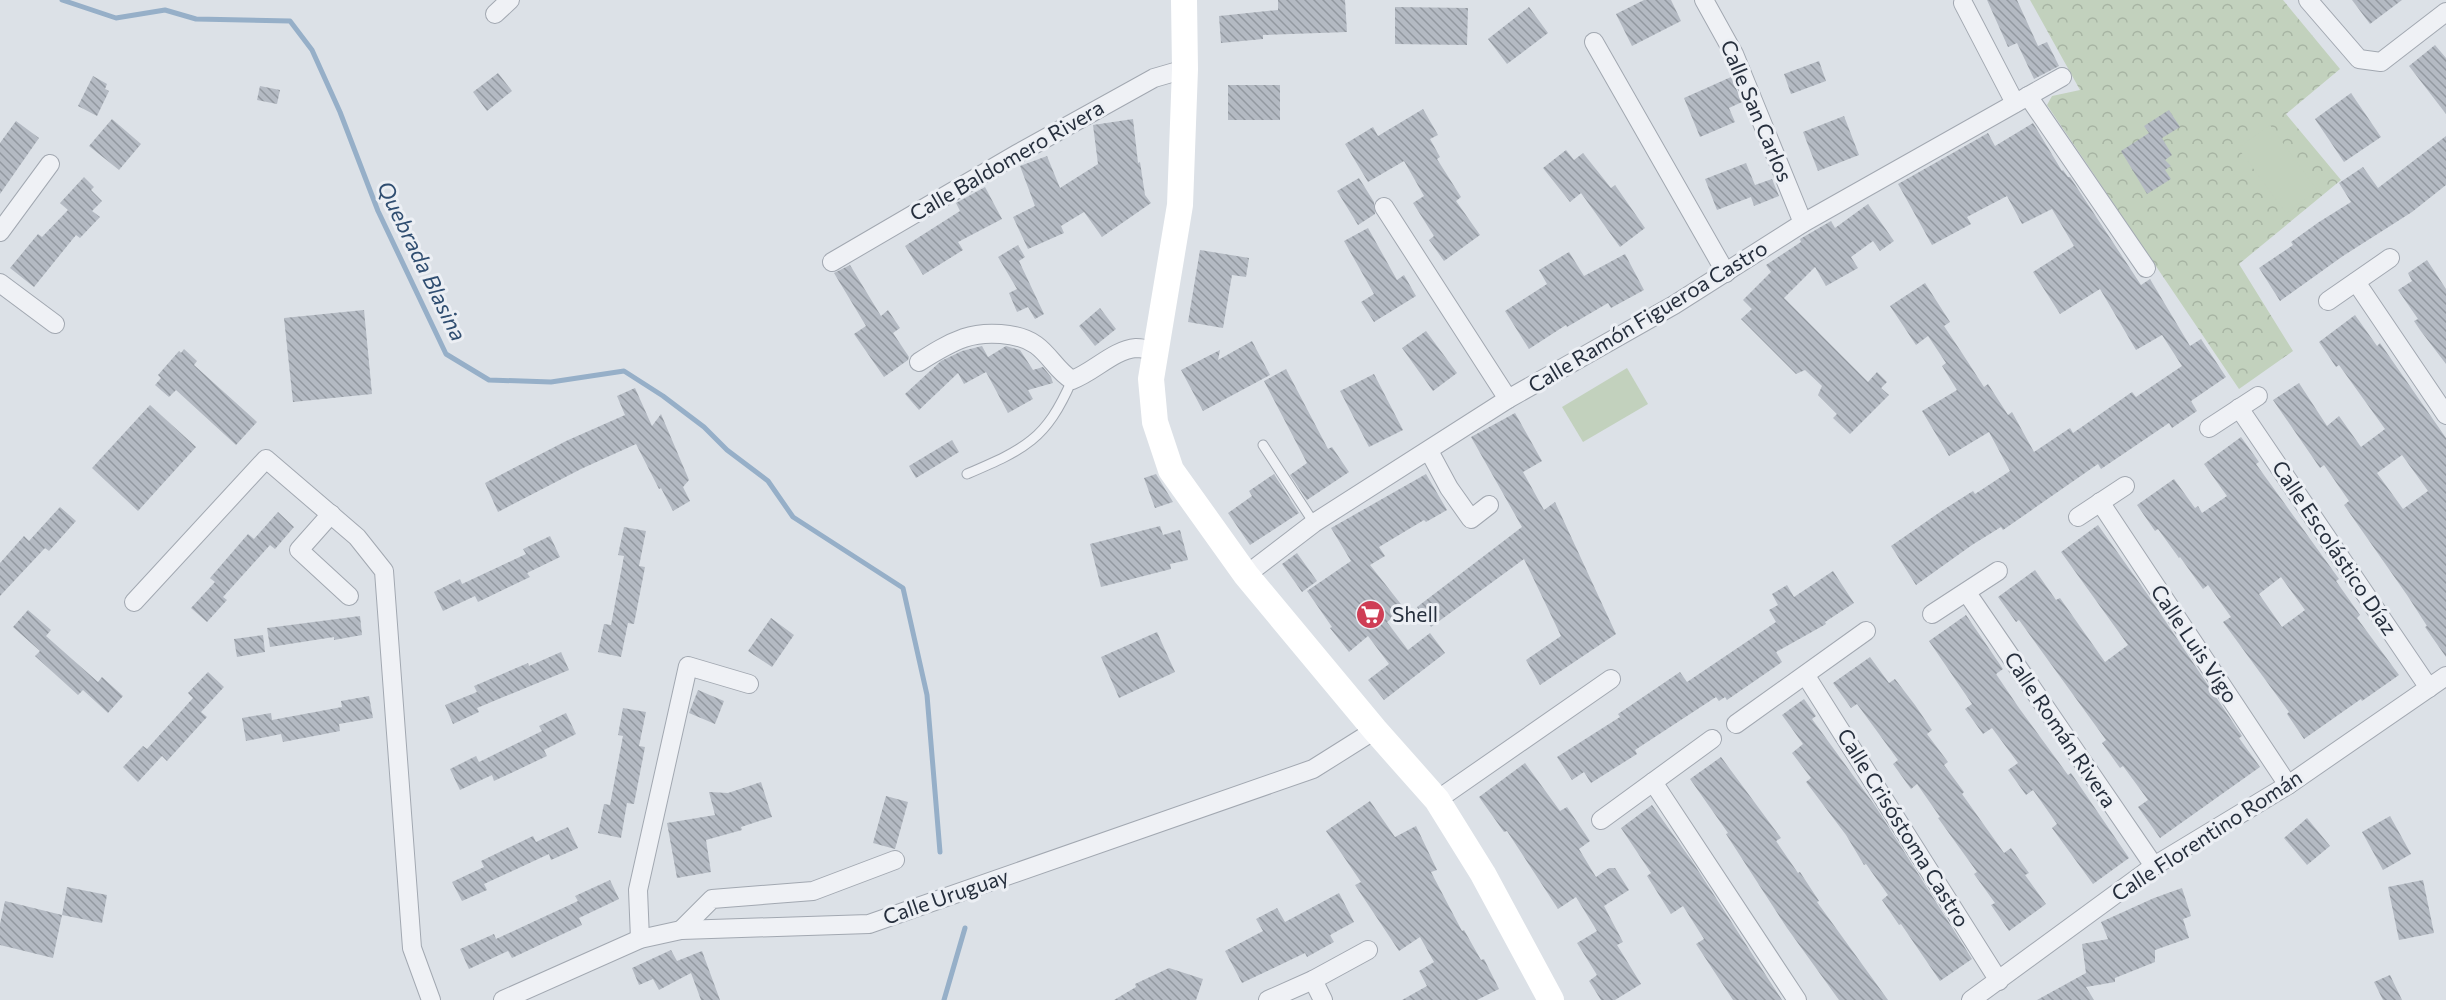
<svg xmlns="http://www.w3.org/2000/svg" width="2446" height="1000" font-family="Commissioner,sans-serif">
<defs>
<pattern id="park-crowns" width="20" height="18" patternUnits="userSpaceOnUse" patternTransform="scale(1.5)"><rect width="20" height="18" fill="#c2d1bd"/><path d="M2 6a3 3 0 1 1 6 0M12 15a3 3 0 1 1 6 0" fill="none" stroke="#a7b4a3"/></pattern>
<pattern id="building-back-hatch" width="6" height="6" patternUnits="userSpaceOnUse" patternTransform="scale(1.5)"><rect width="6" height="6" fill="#b4bac3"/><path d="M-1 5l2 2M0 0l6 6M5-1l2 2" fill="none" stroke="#9298a0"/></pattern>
</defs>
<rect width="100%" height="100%" fill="#dce1e7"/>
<path fill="url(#park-crowns)" d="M 2030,0 L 2283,0 L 2340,69 L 2286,114 L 2341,180 L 2239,264 L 2293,351 L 2239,389 L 2047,105 L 2052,96 L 2080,90 Z"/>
<g fill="#c2d1bd">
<path d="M 2270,125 L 2317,190 L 2286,213 L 2238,148 Z"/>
<path d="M 1627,368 L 1648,404 L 1583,442 L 1562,407 Z"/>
</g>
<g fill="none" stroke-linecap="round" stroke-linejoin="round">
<g stroke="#96afc8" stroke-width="5">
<path d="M 62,0 L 116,18 L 165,10 L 196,19 L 290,21 L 312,50 L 340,112 L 378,211 L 446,354 L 489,380 L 551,382 L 624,371 L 663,396 L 704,427 L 727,450 L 768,481 L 793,517 L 903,588 L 927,695 L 940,852"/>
<path d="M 944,1000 L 965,928"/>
</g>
</g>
<g fill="url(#building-back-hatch)" fill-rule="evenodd">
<path d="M 1278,0 L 1345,0 L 1347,32 L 1263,35 L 1263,39 L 1221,43 L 1219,16 L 1278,10 Z"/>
<path d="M 1644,0 L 1671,0 L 1681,21 L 1632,46 L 1616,14 Z"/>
<path d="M 1987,0 L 2017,0 L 2038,46 L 2047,42 L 2059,66 L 2034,79 L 2017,43 L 2008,47 Z"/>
<path d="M 2352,0 L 2402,0 L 2370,24 Z"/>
<path d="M 1395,7 L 1468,8 L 1467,45 L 1395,44 Z"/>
<path d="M 1529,7 L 1548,33 L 1507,64 L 1488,39 Z"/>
<path d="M 2435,45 L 2446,58 L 2446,114 L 2409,66 Z"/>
<path d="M 1819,61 L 1826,81 L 1791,94 L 1784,74 Z"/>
<path d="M 498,73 L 512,91 L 487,111 L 473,92 Z"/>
<path d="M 93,76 L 107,84 L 105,89 L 109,91 L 97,116 L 78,106 Z"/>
<path d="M 1731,77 L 1742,102 L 1729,108 L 1735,122 L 1700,137 L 1684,98 Z"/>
<rect x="1228" y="85" width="52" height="35"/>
<path d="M 260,86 L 280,90 L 277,104 L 257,100 Z"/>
<path d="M 2351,93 L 2381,137 L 2344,162 L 2315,119 Z"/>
<path d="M 1423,109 L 1438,135 L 1430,139 L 1440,157 L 1437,159 L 1461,197 L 1456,201 L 1480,235 L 1444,261 L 1429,240 L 1434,236 L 1413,203 L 1424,196 L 1404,161 L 1368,182 L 1345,144 L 1373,127 L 1378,136 Z"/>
<path d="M 2169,110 L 2180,127 L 2162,138 L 2172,155 L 2165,160 L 2171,166 L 2165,170 L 2171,179 L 2147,194 L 2121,151 L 2149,133 L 2144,126 Z"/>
<path d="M 1844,116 L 1859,155 L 1818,171 L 1803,132 Z"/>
<path d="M 112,119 L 141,144 L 119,170 L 89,146 Z"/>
<path d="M 1133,119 L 1138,163 L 1140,162 L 1145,195 L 1151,203 L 1102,237 L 1084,212 L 1061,226 L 1064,233 L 1028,249 L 1013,217 L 1035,206 L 1020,166 L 1047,156 L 1060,188 L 1098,164 L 1093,125 Z"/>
<path d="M 16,121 L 39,138 L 0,194 L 0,143 Z"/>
<path d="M 2033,123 L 2062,171 L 2063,170 L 2068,177 L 2070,177 L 2141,285 L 2150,279 L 2190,346 L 2201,339 L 2226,377 L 2191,401 L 2197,411 L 2172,428 L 2169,423 L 2101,469 L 2098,464 L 2003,530 L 2001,527 L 1972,545 L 1916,585 L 1891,546 L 1943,510 L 1973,491 L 1975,494 L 2010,471 L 1989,432 L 1949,456 L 1922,411 L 1957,390 L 1942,366 L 1946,363 L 1928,336 L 1916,345 L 1890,306 L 1925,283 L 1950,322 L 1944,326 L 1962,353 L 1984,387 L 1988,384 L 2008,415 L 2012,412 L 2034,452 L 2070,428 L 2073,433 L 2132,392 L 2136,397 L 2182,366 L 2162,335 L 2136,350 L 2100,289 L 2060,314 L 2033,272 L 2074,246 L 2052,209 L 2022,224 L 2007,196 L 1967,217 L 1971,224 L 1932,245 L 1898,184 L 1988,133 L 1995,146 Z"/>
<path d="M 2446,136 L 2446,185 L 2412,212 L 2343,256 L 2280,301 L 2259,268 L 2293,245 L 2291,242 L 2319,222 L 2351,202 L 2339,183 L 2363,167 L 2378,188 Z"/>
<path d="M 1566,150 L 1574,160 L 1583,153 L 1611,188 L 1615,185 L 1645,228 L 1620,247 L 1581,193 L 1570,202 L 1543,168 Z"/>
<path d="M 1746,163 L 1755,185 L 1772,179 L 1779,196 L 1754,206 L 1751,197 L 1717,210 L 1705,179 Z"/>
<path d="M 84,177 L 94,187 L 91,190 L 102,201 L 92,211 L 100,217 L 80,238 L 76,235 L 34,287 L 10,268 L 38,234 L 42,237 L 68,210 L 60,203 Z"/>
<path d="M 1359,178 L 1374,202 L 1375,214 L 1358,225 L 1337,191 Z"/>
<path d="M 985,187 L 1002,219 L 958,242 L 963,250 L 923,275 L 905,246 L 960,211 L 956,203 Z"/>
<path d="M 1868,204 L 1894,241 L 1880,251 L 1873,241 L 1851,257 L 1858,268 L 1826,286 L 1815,267 L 1784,298 L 1868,382 L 1877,372 L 1887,382 L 1881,388 L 1889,395 L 1850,434 L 1833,418 L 1837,414 L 1818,395 L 1822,386 L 1805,370 L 1796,374 L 1741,319 L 1752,309 L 1743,300 L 1771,272 L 1766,265 L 1801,242 L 1800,239 L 1831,221 L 1835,228 Z"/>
<path d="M 1368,228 L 1397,280 L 1404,275 L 1416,296 L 1374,322 L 1361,302 L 1374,294 L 1344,241 Z"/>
<path d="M 1018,245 L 1025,257 L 1019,261 L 1044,314 L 1035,319 L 1028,307 L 1017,312 L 1009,293 L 1017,289 L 998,257 Z"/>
<path d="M 1200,250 L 1249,258 L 1246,277 L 1232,275 L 1223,328 L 1188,322 Z"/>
<path d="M 1569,252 L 1584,276 L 1625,254 L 1644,290 L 1611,308 L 1608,303 L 1567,327 L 1566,325 L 1529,349 L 1505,311 L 1547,284 L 1539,270 Z"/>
<path d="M 2427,260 L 2446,289 L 2446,364 L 2420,330 L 2414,321 L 2418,319 L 2398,290 L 2412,281 L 2408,273 Z"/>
<path d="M 850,265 L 881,316 L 888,310 L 900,328 L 893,333 L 909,357 L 908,360 L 884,377 L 854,334 L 866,326 L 834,273 Z"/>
<path d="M 1100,308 L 1116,329 L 1095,346 L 1079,326 Z"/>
<path d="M 364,310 L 372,394 L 293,402 L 284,318 Z"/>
<path d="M 2355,315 L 2377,346 L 2380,343 L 2446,438 L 2446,657 L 2425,627 L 2427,626 L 2407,595 L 2344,505 L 2349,501 L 2324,465 L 2320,468 L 2273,400 L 2299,383 L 2327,426 L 2339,416 L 2361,447 L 2385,429 L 2339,365 L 2336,367 L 2319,342 ZM 2402,455 L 2428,491 L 2403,509 L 2377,473 Z"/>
<path d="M 1426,331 L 1457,373 L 1433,391 L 1402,348 Z"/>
<path d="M 1252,341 L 1270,375 L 1203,411 L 1181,370 L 1220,350 L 1218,360 Z"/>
<path d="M 982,346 L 988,357 L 1006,346 L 1020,350 L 1033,370 L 1043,367 L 1051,377 L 1053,383 L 1028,390 L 1033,399 L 1008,413 L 986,372 L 964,384 L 958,373 L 919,410 L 905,394 L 941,361 L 962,351 Z"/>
<path d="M 184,349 L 197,361 L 194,365 L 257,422 L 236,445 L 176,390 L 169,397 L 155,385 L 161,378 L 158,375 L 179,351 L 181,353 Z"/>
<path d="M 1286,369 L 1328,449 L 1332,447 L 1349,472 L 1307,500 L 1290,475 L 1307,463 L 1264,381 Z"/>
<path d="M 1374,374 L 1403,430 L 1369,447 L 1340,391 Z"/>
<path d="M 635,388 L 652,426 L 661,414 L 689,480 L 683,487 L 690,501 L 673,511 L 661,488 L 659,489 L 636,444 L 581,469 L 498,512 L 485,483 L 566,441 L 625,415 L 617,396 Z"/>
<path d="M 150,405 L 196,447 L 138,511 L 92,468 Z"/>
<path d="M 1515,413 L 1542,461 L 1523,472 L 1544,510 L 1555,502 L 1616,634 L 1540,685 L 1526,660 L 1561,636 L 1524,559 L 1431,627 L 1417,607 L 1522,527 L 1471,437 Z"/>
<path d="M 2241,437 L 2259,462 L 2256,464 L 2339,579 L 2336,581 L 2360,615 L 2357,618 L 2399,675 L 2362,701 L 2361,699 L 2304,739 L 2287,714 L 2289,712 L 2223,622 L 2231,617 L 2208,585 L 2203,589 L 2180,557 L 2179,558 L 2158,529 L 2155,531 L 2137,505 L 2174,479 L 2195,508 L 2198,506 L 2202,513 L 2227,496 L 2204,464 ZM 2281,577 L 2305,610 L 2282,627 L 2259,594 Z"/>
<path d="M 952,440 L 959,452 L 916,478 L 909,466 Z"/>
<path d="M 1156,474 L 1173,502 L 1155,508 L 1144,478 Z"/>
<path d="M 1274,474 L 1299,513 L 1250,545 L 1228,513 L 1252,496 L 1249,491 Z"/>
<path d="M 1426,474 L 1447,510 L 1426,522 L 1424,520 L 1379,547 L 1385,556 L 1370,565 L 1404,608 L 1387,622 L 1408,650 L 1430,633 L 1445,653 L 1384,700 L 1368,680 L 1389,664 L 1368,636 L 1349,652 L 1330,628 L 1332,627 L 1307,591 L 1351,561 L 1331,528 Z"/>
<path d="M 60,507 L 76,521 L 49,551 L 45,548 L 0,596 L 0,563 L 24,536 L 29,541 Z"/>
<path d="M 278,512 L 294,527 L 275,549 L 270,545 L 223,597 L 227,600 L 207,622 L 191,608 L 215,582 L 210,578 L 248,534 L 254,539 Z"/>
<path d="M 2098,525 L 2148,595 L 2242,736 L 2239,738 L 2260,767 L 2160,838 L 2138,807 L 2148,800 L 2123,766 L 2120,768 L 2102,743 L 2106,740 L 2019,620 L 2016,622 L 1998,597 L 2035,570 L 2056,600 L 2060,598 L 2105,662 L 2128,645 L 2061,552 Z"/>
<path d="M 1160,526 L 1163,535 L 1180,530 L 1188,560 L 1170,564 L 1171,569 L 1101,587 L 1090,544 Z"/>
<path d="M 624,527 L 646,531 L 639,566 L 645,567 L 634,624 L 628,623 L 621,657 L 598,652 L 604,624 L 611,625 L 624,556 L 618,555 Z"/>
<path d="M 550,536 L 560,557 L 527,573 L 530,577 L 478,602 L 475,596 L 443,611 L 434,592 L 460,579 L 462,584 L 526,554 L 523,549 Z"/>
<path d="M 1297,553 L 1317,581 L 1302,592 L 1282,564 Z"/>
<path d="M 1833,571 L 1854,603 L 1825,622 L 1826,624 L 1776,652 L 1782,662 L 1727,700 L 1725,697 L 1719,701 L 1716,697 L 1635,750 L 1637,754 L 1591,783 L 1584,772 L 1572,780 L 1557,757 L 1620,717 L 1618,714 L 1680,672 L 1687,682 L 1776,622 L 1769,610 L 1778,605 L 1772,594 L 1787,585 L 1794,597 Z"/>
<path d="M 28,610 L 51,630 L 46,636 L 98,682 L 102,677 L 123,696 L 108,713 L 83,690 L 78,695 L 35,656 L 40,651 L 13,627 Z"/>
<path d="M 1966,615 L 2003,669 L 1996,674 L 2019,708 L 2068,775 L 2071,773 L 2129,858 L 2093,884 L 2052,828 L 2057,824 L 2033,790 L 2026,795 L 2008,770 L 2018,763 L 1992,728 L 1983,734 L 1965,709 L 1972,704 L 1929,641 Z"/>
<path d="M 360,616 L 362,635 L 334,640 L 334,637 L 270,647 L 267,628 Z"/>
<path d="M 771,618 L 794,635 L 772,667 L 748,651 Z"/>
<path d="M 1157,632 L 1175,672 L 1119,698 L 1101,657 Z"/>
<path d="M 263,635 L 265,652 L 237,657 L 234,639 Z"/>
<path d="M 561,652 L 569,670 L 477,708 L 479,712 L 453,724 L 445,705 L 477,692 L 474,686 L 528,663 L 529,666 Z"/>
<path d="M 1870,657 L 1889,683 L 1895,679 L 1915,705 L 1932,730 L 1927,734 L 1948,762 L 1944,765 L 1964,792 L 1962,794 L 2004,853 L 2011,848 L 2029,873 L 2025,875 L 2046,904 L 2009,931 L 1991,905 L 1995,903 L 1974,874 L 1977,872 L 1938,818 L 1940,817 L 1917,784 L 1911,789 L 1893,764 L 1898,760 L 1857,704 L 1851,708 L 1833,683 Z"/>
<path d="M 208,672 L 224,687 L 201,712 L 207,717 L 167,761 L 162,756 L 138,782 L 123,767 L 143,746 L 147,749 L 193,698 L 188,693 Z"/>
<path d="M 698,690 L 724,701 L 715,724 L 689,713 Z"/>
<path d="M 369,696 L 373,718 L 339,724 L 340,731 L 283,742 L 281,734 L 246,741 L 242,718 L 271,713 L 272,720 L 342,707 L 341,701 Z"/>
<path d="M 1804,699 L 1816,716 L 1812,719 L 1876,807 L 1972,959 L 1940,981 L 1901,924 L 1899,925 L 1882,900 L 1888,895 L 1866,864 L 1864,865 L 1846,835 L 1806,782 L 1811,778 L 1792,753 L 1803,744 L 1782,715 Z"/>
<path d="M 623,708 L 646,712 L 639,746 L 645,747 L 634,804 L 627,803 L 621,838 L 598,833 L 604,804 L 610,805 L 623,736 L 618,735 Z"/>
<path d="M 566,713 L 576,734 L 544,750 L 547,756 L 494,781 L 492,775 L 460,790 L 450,769 L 476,756 L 479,762 L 542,731 L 539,726 Z"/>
<path d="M 1721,757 L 1781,838 L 1776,841 L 1798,873 L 1800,872 L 1819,901 L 1817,902 L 1888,1000 L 1839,1000 L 1787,928 L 1726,834 L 1728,833 L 1690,779 Z"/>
<path d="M 1525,763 L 1560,811 L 1567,807 L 1590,841 L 1579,849 L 1596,877 L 1609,868 L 1615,868 L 1629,890 L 1604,906 L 1623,942 L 1617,945 L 1641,984 L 1615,1000 L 1601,1000 L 1589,981 L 1597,975 L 1577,943 L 1597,931 L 1576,897 L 1558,909 L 1507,831 L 1504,832 L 1479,797 Z"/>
<path d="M 761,782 L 772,817 L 741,827 L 742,830 L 706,840 L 711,872 L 677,878 L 667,823 L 715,815 L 709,792 L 728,793 Z"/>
<path d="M 886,796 L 908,802 L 895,849 L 873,843 Z"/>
<path d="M 1370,801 L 1395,837 L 1416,826 L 1437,870 L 1431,872 L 1462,931 L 1464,930 L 1481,960 L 1484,959 L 1499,989 L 1477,1000 L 1402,1000 L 1427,986 L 1419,971 L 1434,962 L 1420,937 L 1399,951 L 1355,885 L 1361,882 L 1326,831 Z"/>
<path d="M 1652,805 L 1692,861 L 1782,1000 L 1733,1000 L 1696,944 L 1704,939 L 1683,906 L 1671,914 L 1647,876 L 1651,873 L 1621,828 Z"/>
<path d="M 2390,816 L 2411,854 L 2383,870 L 2362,832 Z"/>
<path d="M 2307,818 L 2330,846 L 2307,865 L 2284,838 Z"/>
<path d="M 568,827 L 578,848 L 551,860 L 549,854 L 484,884 L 487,890 L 462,901 L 452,882 L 484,867 L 481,861 L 533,836 L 536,842 Z"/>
<path d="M 610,880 L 619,899 L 579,918 L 582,925 L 512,958 L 508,951 L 469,969 L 460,949 L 494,934 L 496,939 L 578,901 L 575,896 Z"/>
<path d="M 2423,880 L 2434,933 L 2399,940 L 2388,887 Z"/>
<path d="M 67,887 L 107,895 L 102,923 L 62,915 Z"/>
<path d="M 2182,888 L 2191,916 L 2183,919 L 2189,938 L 2155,950 L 2155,962 L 2115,978 L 2115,982 L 2086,987 L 2094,1000 L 2037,1000 L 2086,973 L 2082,944 L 2108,939 L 2101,922 L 2154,898 Z"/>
<path d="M 1339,893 L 1354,922 L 1330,935 L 1334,942 L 1307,957 L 1305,953 L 1242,983 L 1225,951 L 1263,931 L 1256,919 L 1277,908 L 1285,922 Z"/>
<path d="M 5,901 L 62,915 L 53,958 L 0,945 L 0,924 Z"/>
<path d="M 671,950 L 677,961 L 702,951 L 720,1000 L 701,1000 L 691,973 L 659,990 L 653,979 L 639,985 L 632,968 Z"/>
<path d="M 1169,968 L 1203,979 L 1196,1000 L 1114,1000 L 1136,987 L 1135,984 Z"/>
<path d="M 2390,975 L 2402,1000 L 2383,1000 L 2374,982 Z"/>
</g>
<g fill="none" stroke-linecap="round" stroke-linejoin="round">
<defs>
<g id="lane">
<path d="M 1263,445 L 1314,523"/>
<path d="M 967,474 C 1025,449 1046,440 1072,380"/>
</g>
<g id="street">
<path d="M 1704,0 L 1734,54 L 1803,223"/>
<path d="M 2308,0 L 2359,59 L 2381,62 L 2446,12"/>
<path d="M 1963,3 L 2015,103"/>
<path d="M 495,14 L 510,0"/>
<path d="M 1594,42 L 1726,273"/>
<path d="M 2028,96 L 2146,268"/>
<path d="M 1384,207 L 1508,399"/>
<path d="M 0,232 L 50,164"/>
<path d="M 832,262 L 1017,154 L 1154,78 L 1185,69"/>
<path d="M 2356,282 L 2446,415"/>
<path d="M 0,283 L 55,324"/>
<path d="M 2328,301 L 2390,258"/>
<path d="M 919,362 C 933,353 947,344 964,338 C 984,331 1018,332 1036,345 C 1050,355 1057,371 1072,380 C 1094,372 1113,350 1136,348 C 1142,348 1149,350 1155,350"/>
<path d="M 2239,408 L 2429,688"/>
<path d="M 2209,428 L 2258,396"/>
<path d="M 1429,451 L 1449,488 L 1471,519 L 1489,505"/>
<path d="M 2100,502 L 2288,785"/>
<path d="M 331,514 L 299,550 L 349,596"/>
<path d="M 2078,517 L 2125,486"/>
<path d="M 1246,575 L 1314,523 L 1508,399 L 1674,305 L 1803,223 L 2062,77"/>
<path d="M 1967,593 L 2154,866"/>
<path d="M 134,602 L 266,459 L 357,537 L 384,571 L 412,948 L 431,1000"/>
<path d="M 1932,614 L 1998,571"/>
<path d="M 1806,676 L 1999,981"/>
<path d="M 1736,724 L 1866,631"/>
<path d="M 1653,782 L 1797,1000"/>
<path d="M 1437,800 L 1611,679"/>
<path d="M 1601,820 L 1712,739"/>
<path d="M 681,930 L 712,899 L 813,891 L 895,860"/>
<path d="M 640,939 L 638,890 L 688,666 L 749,684"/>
<path d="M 1313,980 L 1323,1000"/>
<path d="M 503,1000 L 640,939 L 681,930 L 869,924 L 1313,769 L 1375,730"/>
<path d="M 1268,1000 L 1313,980 L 1368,950"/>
<path d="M 1971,1000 L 2154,866 L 2288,785 L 2446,676"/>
</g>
</defs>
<use href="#lane" stroke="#a2a8b1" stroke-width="11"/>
<use href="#street" stroke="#a2a8b1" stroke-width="20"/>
<use href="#lane" stroke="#eff1f5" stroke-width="9"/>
<use href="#street" stroke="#eff1f5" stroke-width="18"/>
<path stroke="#fff" stroke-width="26" d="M 1184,0 L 1185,69 L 1180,205 L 1151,379 L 1155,422 L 1171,470 L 1246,575 L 1375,730 L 1437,800 L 1483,874 L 1551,1000"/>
</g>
<defs>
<symbol id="supermarket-disc" viewBox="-11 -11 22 22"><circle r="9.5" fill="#cf3e55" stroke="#eceff4"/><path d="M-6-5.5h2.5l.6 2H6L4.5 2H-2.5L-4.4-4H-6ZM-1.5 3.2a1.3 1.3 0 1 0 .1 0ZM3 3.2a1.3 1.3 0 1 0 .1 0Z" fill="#fff"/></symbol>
</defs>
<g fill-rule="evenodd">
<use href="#supermarket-disc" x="1354" y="598" width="33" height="33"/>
</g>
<g text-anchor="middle" stroke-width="6" stroke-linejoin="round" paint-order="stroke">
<g font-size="21" fill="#262f3d" stroke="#eceff4">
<text transform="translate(1756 111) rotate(67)" y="7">Calle San Carlos</text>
<text transform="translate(1007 161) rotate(-30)" y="7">Calle Baldomero Rivera</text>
<text transform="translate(1648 317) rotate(-31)" y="7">Calle Ramón Figueroa Castro</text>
<text transform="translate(2334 548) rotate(56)" y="7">Calle Escolástico Díaz</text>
<text transform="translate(2194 644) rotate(56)" y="7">Calle Luis Vigo</text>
<text transform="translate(2060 730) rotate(56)" y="7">Calle Román Rivera</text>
<text transform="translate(1903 828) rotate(58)" y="7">Calle Crisóstoma Castro</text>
<text transform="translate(2207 836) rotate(-33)" y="7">Calle Florentino Román</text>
<text transform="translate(946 897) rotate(-19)" y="7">Calle Uruguay</text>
</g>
<g font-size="21" fill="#262f3d" stroke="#eceff4" text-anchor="start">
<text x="1392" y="622">Shell</text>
</g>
<g font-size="22" font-style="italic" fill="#304e71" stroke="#eceff4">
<text transform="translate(422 261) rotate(64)" y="8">Quebrada Blasina</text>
</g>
</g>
</svg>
